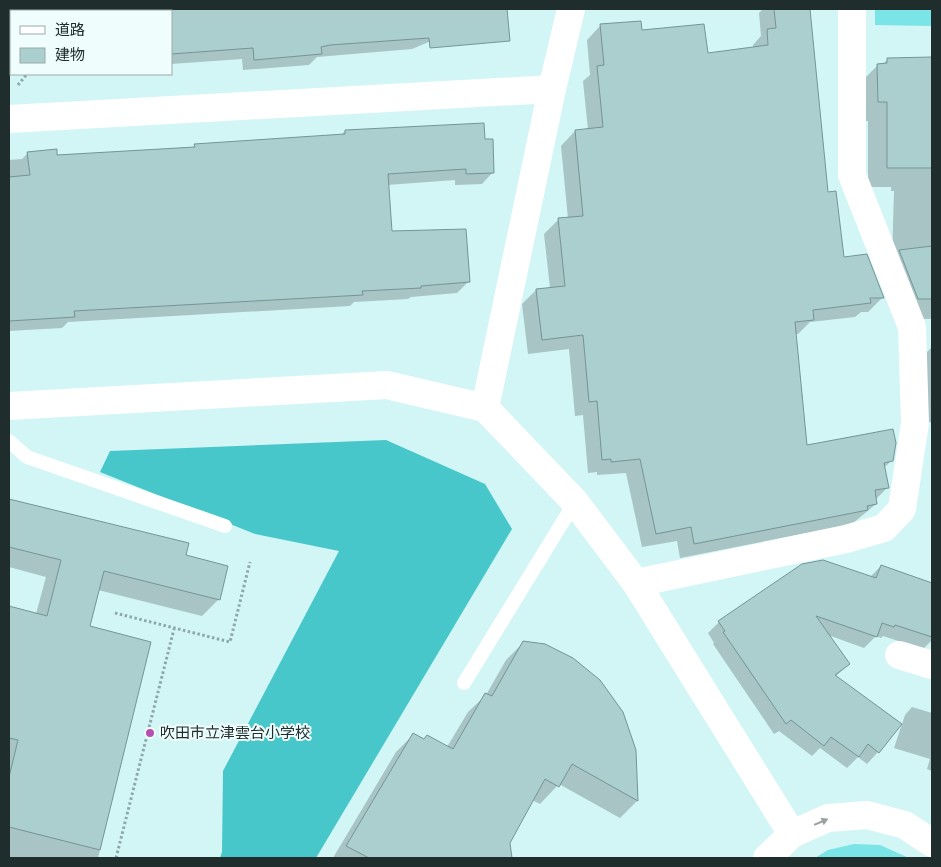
<svg xmlns="http://www.w3.org/2000/svg" width="941" height="867" font-family="Lato,'Noto Sans JP',sans-serif">
<rect width="100%" height="100%" fill="#d2f5f5"/>
<g fill="#7ae4e6">
<path d="M 875,9 L 932,9 L 932,26 L 875,25 Z"/>
<path d="M 854,844 L 880,845 L 909,858 L 815,858 L 828,850 Z"/>
</g>
<path fill="#47c7ca" d="M 386,440 L 485,484 L 512,529 L 316,858 L 220,858 L 222,852 L 223,771 L 339,551 L 255,534 L 100,472 L 110,451 Z"/>
<g fill="#0003">
<path d="M 68,9 L 497,9 L 490,16 L 412,49 L 317,57 L 309,65 L 243,70 L 242,59 L 171,64 L 171,11 L 68,11 Z"/>
<path d="M 763,9 L 809,9 L 827,193 L 843,258 L 882,298 L 868,312 L 861,312 L 855,317 L 810,322 L 798,334 L 795,334 L 805,446 L 892,460 L 884,468 L 888,487 L 875,500 L 876,504 L 852,524 L 680,558 L 677,541 L 642,547 L 626,473 L 597,475 L 597,472 L 588,473 L 583,415 L 575,416 L 569,349 L 528,354 L 522,304 L 536,290 L 550,288 L 544,234 L 558,220 L 568,219 L 561,146 L 575,131 L 588,130 L 583,81 L 590,75 L 587,40 L 601,25 L 641,31 L 707,55 L 753,49 L 753,45 L 761,36 L 759,13 Z"/>
<path d="M 932,56 L 932,317 L 930,319 L 898,318 L 892,259 L 894,191 L 891,191 L 891,187 L 868,187 L 868,121 L 859,121 L 858,85 L 878,65 L 882,65 L 887,60 L 929,59 Z"/>
<path d="M 345,131 L 484,141 L 493,172 L 482,184 L 455,185 L 455,180 L 387,185 L 391,233 L 468,282 L 457,293 L 411,297 L 408,299 L 354,302 L 350,306 L 68,322 L 62,328 L 9,331 L 9,160 L 22,159 L 28,153 L 56,156 L 192,148 L 195,145 L 341,135 Z"/>
<path d="M 932,347 L 932,422 L 916,423 L 914,365 Z"/>
<path d="M 9,500 L 187,544 L 184,556 L 219,599 L 202,616 L 98,590 L 89,627 L 149,642 L 98,858 L 9,858 L 9,608 L 36,614 L 46,577 L 9,567 Z"/>
<path d="M 881,566 L 923,581 L 932,626 L 932,640 L 923,649 L 883,636 L 881,638 L 876,636 L 864,648 L 828,635 L 849,664 L 835,677 L 878,752 L 867,764 L 858,757 L 847,768 L 820,748 L 812,756 L 779,731 L 774,734 L 713,644 L 714,643 L 708,633 L 719,622 L 870,577 Z"/>
<path d="M 524,642 L 635,750 L 637,801 L 620,818 L 559,784 L 540,804 L 532,800 L 509,843 L 510,858 L 333,858 L 396,752 L 414,734 L 424,740 L 447,747 L 468,712 L 486,695 L 506,660 Z"/>
<path d="M 912,707 L 932,713 L 932,771 L 927,769 L 930,759 L 894,748 L 905,715 Z"/>
</g>
<g fill="#abcece" stroke="#749596">
<path d="M 171,9 L 507,9 L 510,41 L 430,48 L 429,38 L 330,45 L 321,47 L 322,54 L 254,60 L 253,48 L 171,54 Z"/>
<path d="M 774,9 L 810,9 L 828,192 L 836,191 L 844,257 L 867,254 L 884,298 L 870,298 L 871,303 L 813,310 L 814,320 L 795,322 L 807,445 L 893,429 L 896,443 L 893,461 L 884,463 L 889,488 L 875,490 L 877,504 L 867,506 L 868,510 L 694,544 L 691,527 L 656,534 L 640,459 L 611,462 L 611,459 L 602,460 L 597,401 L 589,402 L 583,335 L 542,340 L 536,289 L 565,286 L 558,218 L 583,216 L 575,130 L 603,127 L 597,66 L 604,65 L 600,24 L 641,21 L 642,30 L 704,24 L 708,53 L 768,45 L 767,29 L 776,28 Z"/>
<path d="M 932,57 L 932,168 L 887,168 L 887,102 L 878,102 L 877,64 L 887,63 L 887,58 Z"/>
<path d="M 484,123 L 485,139 L 493,139 L 494,173 L 466,174 L 466,169 L 388,174 L 392,231 L 466,229 L 470,282 L 421,286 L 421,288 L 362,291 L 363,295 L 74,311 L 75,317 L 9,321 L 9,177 L 30,175 L 27,152 L 57,149 L 57,155 L 195,147 L 194,144 L 345,134 L 345,130 Z"/>
<path d="M 932,246 L 932,299 L 918,299 L 899,250 Z"/>
<path d="M 9,499 L 189,543 L 186,555 L 228,566 L 220,600 L 104,571 L 90,626 L 151,642 L 100,850 L 9,827 L 9,777 L 18,740 L 9,738 L 9,606 L 47,616 L 61,560 L 9,547 Z"/>
<path d="M 823,560 L 876,578 L 881,565 L 932,583 L 932,637 L 895,625 L 894,627 L 882,623 L 877,637 L 816,616 L 850,664 L 835,675 L 902,724 L 879,753 L 868,744 L 859,757 L 831,737 L 824,746 L 791,720 L 786,724 L 723,632 L 725,631 L 718,621 L 802,564 Z"/>
<path d="M 523,641 L 545,644 L 573,658 L 600,680 L 623,712 L 636,750 L 638,801 L 572,764 L 559,787 L 545,779 L 510,843 L 512,858 L 369,858 L 346,846 L 413,733 L 424,739 L 427,735 L 453,749 L 485,693 L 492,696 Z"/>
</g>
<g fill="none" stroke-linecap="round" stroke-linejoin="round">
<g stroke="#8da8a8" stroke-width="3" stroke-dasharray="2.5 2.5" stroke-linecap="butt">
<path d="M 35,9 L 35,11"/>
<path d="M 18,85 L 27,74"/>
<path d="M 115,613 L 230,642 L 250,562"/>
<path d="M 116,858 L 174,629"/>
</g>
<g stroke="#fff" stroke-width="14">
<path d="M 9,441 L 27,457 L 225,526"/>
<path d="M 464,683 L 575,502"/>
</g>
<g stroke="#fff" stroke-width="28">
<path d="M 9,119 L 552,89"/>
<path d="M 485,408 L 552,89 L 571,9"/>
<path d="M 636,583 L 846,539 L 884,528 L 902,509 L 915,423 L 912,327 L 852,175 L 852,9"/>
<path d="M 899,655 L 932,665"/>
</g>
<g stroke="#fff" stroke-width="28">
<path d="M 9,406 L 387,385 L 485,408 L 575,502 L 636,583 L 792,834"/>
<path d="M 767,858 L 792,834 L 828,818 L 867,815 L 905,825 L 932,843"/>
</g>
</g>
<defs><path id="oneway-solid" d="M-6-.8H1V-3.2L6.5 0L1 3.2V.8H-6Z" transform="scale(1.25)"/></defs>
<use fill="#9ba0a0" href="#oneway-solid" transform="translate(821 822) rotate(-23)"/>
<circle fill="#b74fb3" stroke="#effdfd" stroke-width="2" cx="150" cy="733" r="5"/>
<g text-anchor="middle" stroke-width="4" stroke-linejoin="round" paint-order="stroke">
<g font-size="15" fill="#202d2d" stroke="#effdfd" text-anchor="start">
<text x="160" y="738">吹田市立津雲台小学校</text>
</g>
</g>
<rect width="941" height="867" fill="none" stroke="#202d2d" stroke-width="20"/>
<rect x="10" y="10" width="162" height="65" fill="#effdfd" stroke="#9caaaa"/>
<rect x="20" y="26" width="25" height="8" fill="#ffffff" stroke="#9caaaa"/>
<text x="55" y="35" font-size="15" fill="#202d2d">道路</text>
<rect x="20" y="48" width="25" height="15" fill="#abcece" stroke="#9caaaa"/>
<text x="55" y="60" font-size="15" fill="#202d2d">建物</text>
</svg>
